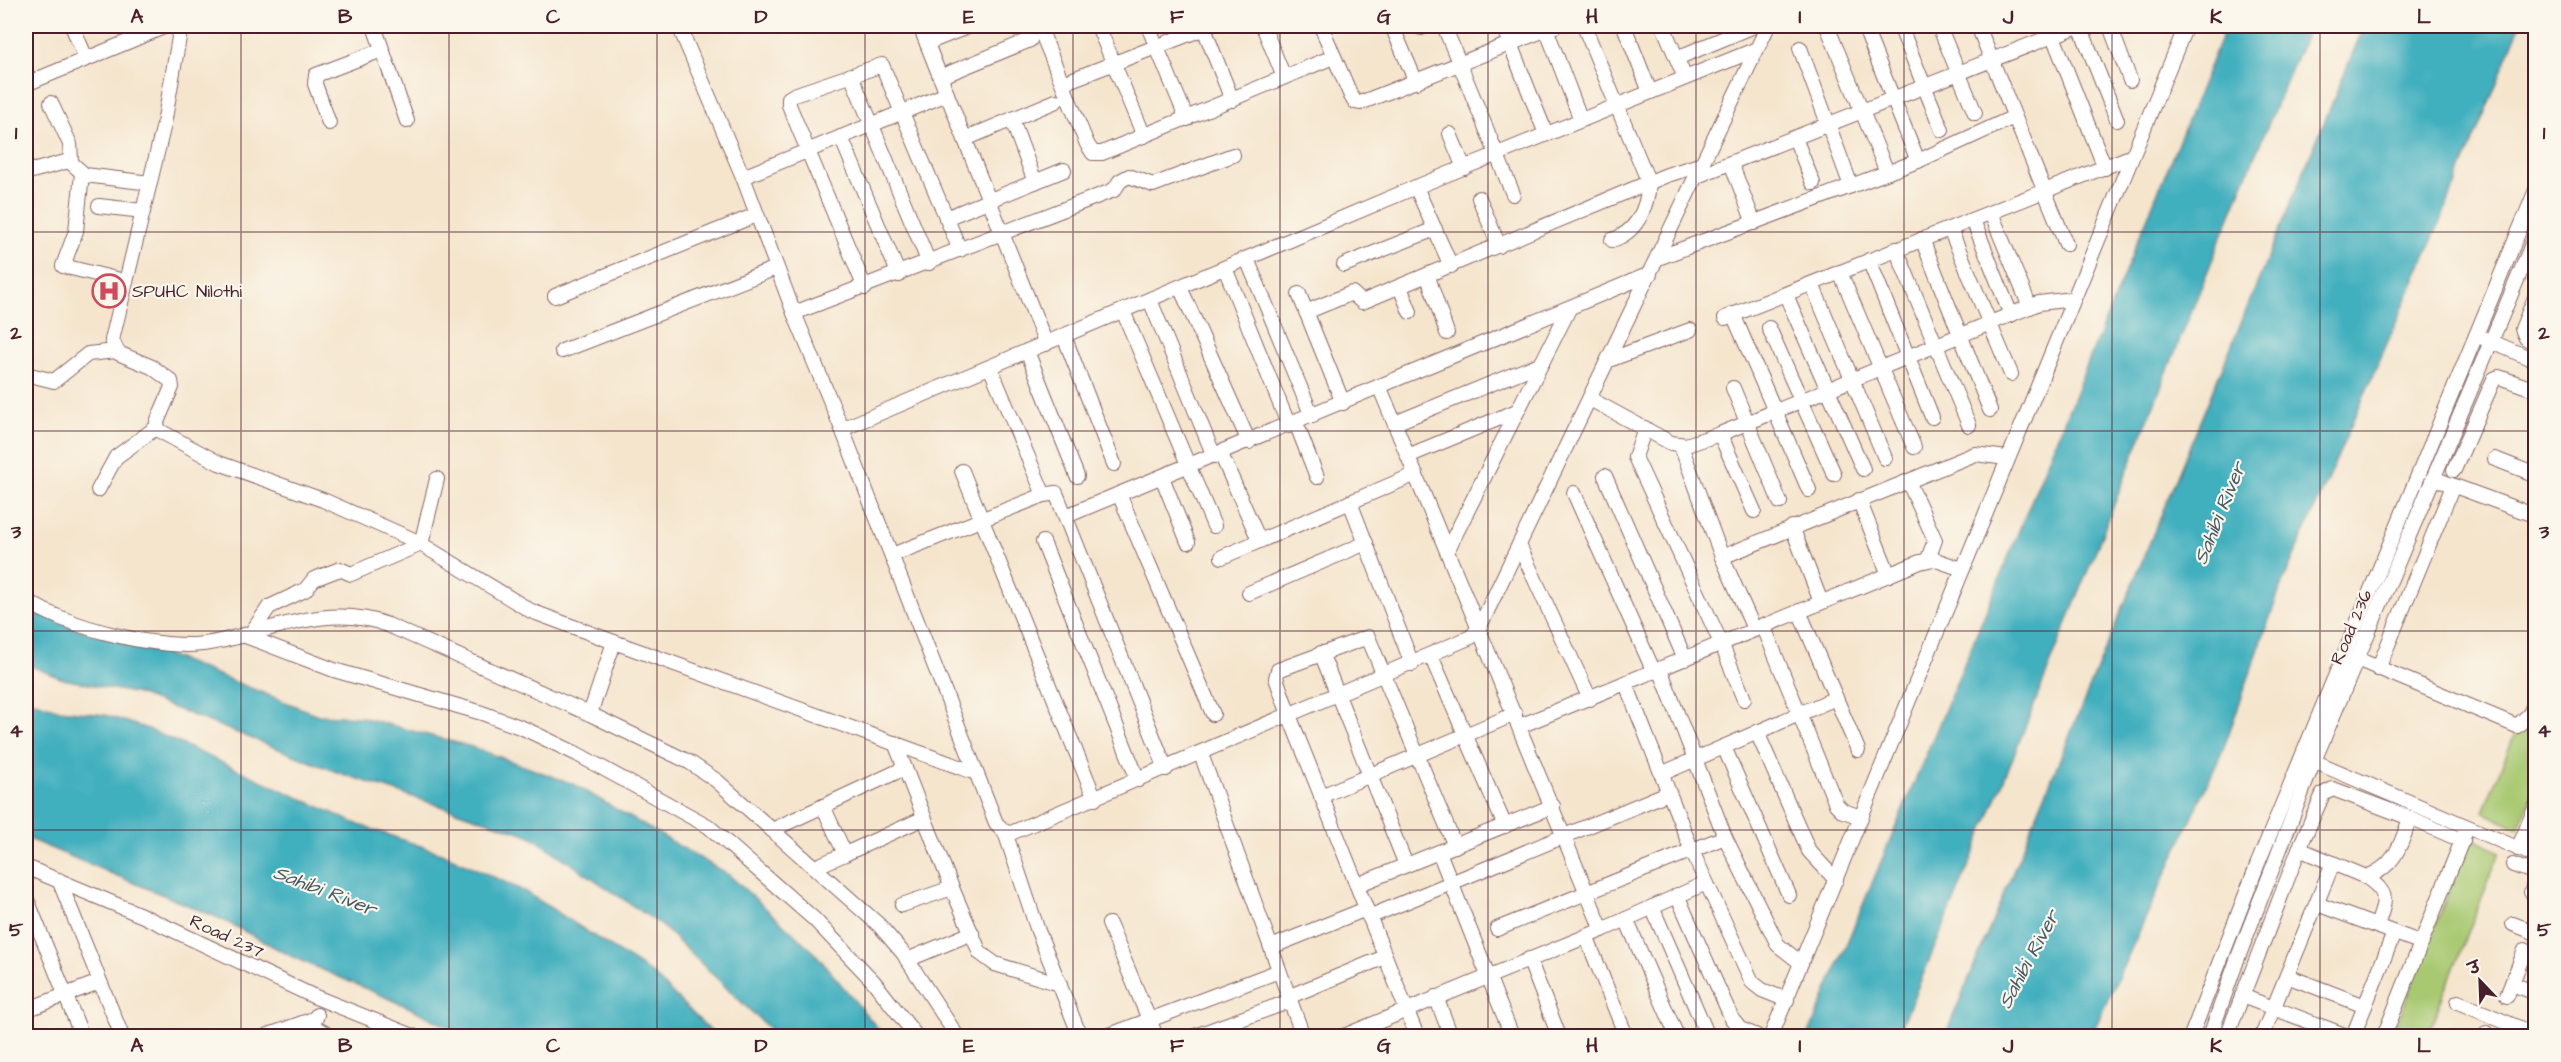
<svg xmlns="http://www.w3.org/2000/svg" width="2561" height="1062" font-family="'Architects Daughter','Playpen Sans Deva',sans-serif">
<rect width="100%" height="100%" fill="#fbf7ec"/>
<filter id="ink" filterUnits="userSpaceOnUse"><feTurbulence type="fractalNoise" baseFrequency=".0167" numOctaves="2"/><feDisplacementMap in="SourceGraphic" scale="12" xChannelSelector="R" yChannelSelector="G"/><feConvolveMatrix kernelMatrix="1 2 1 2 8 2 1 2 1" color-interpolation-filters="sRGB"/></filter>
<filter id="wash" filterUnits="userSpaceOnUse"><feTurbulence type="fractalNoise" baseFrequency=".008" numOctaves="4" result="noise"/><feDisplacementMap in="SourceGraphic" scale="24" xChannelSelector="R" yChannelSelector="G"/><feGaussianBlur stdDeviation="1.35" result="paint"/><feColorMatrix in="noise" values="0 0 0 0 0 0 0 0 0 0 0 0 0 0 0 0 0 1.4 0 .05"/><feComposite in="paint" operator="in"/></filter>
<g filter="url(#wash)">
<rect width="100%" height="100%" fill="#f5e5cd"/>
<g fill="#a8c971" stroke="#79744e" stroke-width="1.5">
<path d="M 2535,685 L 2535,789 L 2518,829 L 2483,812 Z"/>
<path d="M 2470,837 L 2500,852 L 2427,1036 L 2392,1036 Z"/>
</g>
<g fill="#41afbe" stroke="#466774" stroke-width="1.5">
<path d="M 2226,26 L 2310,26 C 2166,360 2041,702 1897,1036 L 1808,1036 L 1975,638 Z"/>
<path d="M 2364,26 L 2520,26 L 2440,222 L 2281,586 L 2223,750 L 2091,1036 L 1945,1036 Z"/>
<path d="M 26,609 L 87,632 L 148,647 L 318,715 L 361,717 L 424,734 L 472,747 L 573,784 L 729,875 L 814,952 L 884,1036 L 777,1036 L 661,925 L 529,835 L 337,772 L 138,694 L 63,679 L 26,664 Z"/>
<path d="M 26,699 L 60,710 L 105,715 L 148,729 L 359,825 L 444,854 L 526,892 L 651,973 L 716,1036 L 467,1036 L 406,1006 L 295,958 L 221,919 L 26,838 Z"/>
</g>
</g>
<g filter="url(#ink)">
<g fill="none" stroke-linecap="round" stroke-linejoin="round">
<defs>
<g id="minor">
<path d="M 72,26 L 86,58"/>
<path d="M 181,26 L 164,124 L 112,340 L 118,353 L 152,367 L 171,381 L 172,387 L 157,422 L 158,430 L 219,463 L 323,500 L 416,541 L 531,611 L 614,642 L 590,714"/>
<path d="M 374,26 L 407,121"/>
<path d="M 679,26 L 743,177 L 794,313 L 842,429 L 996,823 L 1005,832 L 1011,833 L 1471,637 L 1479,628 L 1768,26"/>
<path d="M 920,26 L 1046,344"/>
<path d="M 1039,26 L 1087,144 L 1093,153 L 1102,153 L 1333,57"/>
<path d="M 1098,26 L 1144,136"/>
<path d="M 1148,26 L 1187,119"/>
<path d="M 1203,26 L 1232,100"/>
<path d="M 1263,26 L 1284,77"/>
<path d="M 1321,26 L 1351,96 L 1355,102 L 1360,103 L 1555,26"/>
<path d="M 1392,26 L 1416,82"/>
<path d="M 1420,26 L 1421,28"/>
<path d="M 1444,26 L 1513,194"/>
<path d="M 1503,26 L 1546,134"/>
<path d="M 1545,26 L 1581,120"/>
<path d="M 1584,26 L 1649,183 C 1647,208 1637,232 1612,240"/>
<path d="M 1624,26 L 1650,92"/>
<path d="M 1663,26 L 1685,78"/>
<path d="M 1827,26 L 1887,172"/>
<path d="M 1864,26 L 1918,161"/>
<path d="M 1900,26 L 1942,130"/>
<path d="M 1939,26 L 1975,113"/>
<path d="M 1978,26 L 2066,244"/>
<path d="M 2080,26 L 2117,120"/>
<path d="M 2110,26 L 2130,80"/>
<path d="M 2053,36 L 2105,168"/>
<path d="M 927,43 L 969,26"/>
<path d="M 1800,48 L 1851,186"/>
<path d="M 1677,58 L 1754,26"/>
<path d="M 851,75 L 929,263"/>
<path d="M 940,77 L 1030,40"/>
<path d="M 1063,83 L 1210,26"/>
<path d="M 26,84 L 166,26"/>
<path d="M 51,103 L 70,144 L 71,161"/>
<path d="M 1012,120 L 1035,182"/>
<path d="M 329,123 L 315,84 L 316,75 L 382,50"/>
<path d="M 1450,134 L 1464,168"/>
<path d="M 841,137 L 899,275"/>
<path d="M 1795,138 L 1813,183"/>
<path d="M 965,139 L 1056,101"/>
<path d="M 1731,163 L 1754,223"/>
<path d="M 26,166 L 32,171 L 69,161 L 85,175 L 150,183"/>
<path d="M 82,174 L 76,231 L 63,266 L 124,281"/>
<path d="M 1697,176 L 2078,26"/>
<path d="M 743,177 L 947,94"/>
<path d="M 1416,187 L 1451,266"/>
<path d="M 1479,198 L 1499,246"/>
<path d="M 99,206 L 143,211"/>
<path d="M 1991,213 L 2030,307"/>
<path d="M 946,218 L 1064,170"/>
<path d="M 1973,220 L 2011,315"/>
<path d="M 1950,229 L 2011,374"/>
<path d="M 1922,239 L 1990,410"/>
<path d="M 1896,249 L 1969,425"/>
<path d="M 1658,258 L 1918,161 L 2014,117"/>
<path d="M 1247,259 L 1312,416"/>
<path d="M 1869,260 L 1932,417"/>
<path d="M 1344,265 L 1435,229"/>
<path d="M 1225,268 L 1289,426"/>
<path d="M 1840,272 L 1914,447"/>
<path d="M 1428,277 L 1447,333"/>
<path d="M 1812,284 L 1885,458"/>
<path d="M 1180,287 L 1249,442"/>
<path d="M 1400,287 L 1410,312"/>
<path d="M 865,288 L 789,105 L 789,98 L 794,95 L 882,65 L 960,250"/>
<path d="M 1299,294 L 1343,403"/>
<path d="M 1786,295 L 1863,469"/>
<path d="M 2536,295 L 2522,329 L 2526,338 L 2536,344"/>
<path d="M 555,296 L 756,215"/>
<path d="M 1150,300 L 1214,456"/>
<path d="M 1123,311 L 1214,526"/>
<path d="M 1306,312 L 1352,293 L 1362,302 L 1667,175 L 1703,164"/>
<path d="M 794,313 L 1114,190 L 1120,181 L 1129,176 L 1153,185 L 1233,155"/>
<path d="M 1733,314 L 1809,490"/>
<path d="M 1725,318 L 2130,157"/>
<path d="M 1769,328 L 1834,474"/>
<path d="M 1064,336 L 1114,464"/>
<path d="M 2483,338 L 2536,361"/>
<path d="M 562,351 L 776,268"/>
<path d="M 1027,351 L 1077,476"/>
<path d="M 1609,360 L 1690,330"/>
<path d="M 990,367 L 1044,495"/>
<path d="M 26,374 L 54,381 L 88,354 L 116,351"/>
<path d="M 1380,388 L 1602,930"/>
<path d="M 1733,388 L 1780,502"/>
<path d="M 1590,399 L 1671,443 L 1686,445 L 1720,434 L 2039,303 L 2073,299"/>
<path d="M 1296,423 L 1317,477"/>
<path d="M 1395,423 L 1542,363"/>
<path d="M 1645,428 L 1635,457 L 1721,643 L 1744,699"/>
<path d="M 842,429 L 1416,187 L 1757,49"/>
<path d="M 1720,434 L 1754,511"/>
<path d="M 1681,446 L 1722,557 L 1754,629"/>
<path d="M 1221,454 L 1259,540"/>
<path d="M 1408,456 L 1517,411"/>
<path d="M 2495,459 L 2536,475"/>
<path d="M 2454,470 L 2494,379 L 2499,377 L 2536,390"/>
<path d="M 962,471 L 1095,799"/>
<path d="M 1605,476 L 1685,659"/>
<path d="M 1162,477 L 1188,542"/>
<path d="M 2433,478 L 2536,516"/>
<path d="M 1908,481 L 1935,540 L 1928,559"/>
<path d="M 98,490 L 116,457 L 157,427"/>
<path d="M 1574,493 L 1654,672"/>
<path d="M 1119,494 L 1213,714"/>
<path d="M 1859,500 L 1889,575"/>
<path d="M 1350,502 L 1412,664"/>
<path d="M 1066,516 L 1650,274"/>
<path d="M 1792,527 L 1821,602"/>
<path d="M 1043,542 L 1138,780"/>
<path d="M 1519,545 L 1590,699"/>
<path d="M 1447,551 L 1569,309"/>
<path d="M 892,555 L 1044,495 L 1056,493 L 1166,769"/>
<path d="M 1222,557 L 1416,474"/>
<path d="M 1722,557 L 1975,454 L 2007,458"/>
<path d="M 1249,593 L 1366,543"/>
<path d="M 26,600 C 64,627 164,652 210,643 C 270,632 327,602 388,625 L 590,714 L 689,762 L 717,781 L 879,925 L 903,953 L 957,1036"/>
<path d="M 1799,611 L 1858,750"/>
<path d="M 1763,625 L 1836,804 L 1843,811 L 1861,817"/>
<path d="M 252,632 L 269,607 L 305,590 L 314,579 L 340,569 L 351,574 L 421,544 L 437,479"/>
<path d="M 243,635 L 334,670 L 482,713 L 525,729 L 577,754 L 708,826 L 814,919 L 874,982 L 916,1036"/>
<path d="M 614,642 L 976,773"/>
<path d="M 1321,653 L 1406,865"/>
<path d="M 1431,656 L 1505,826"/>
<path d="M 2357,659 L 2517,726 L 2530,714 L 2536,699"/>
<path d="M 1660,669 L 1725,837 L 1778,945 L 1801,963"/>
<path d="M 2378,669 L 2453,486"/>
<path d="M 1626,684 L 1692,851 L 1752,982 L 1762,990 L 1787,1000"/>
<path d="M 1520,726 L 1920,562 L 1933,559 L 1962,569"/>
<path d="M 1757,732 L 1809,851 L 1836,880"/>
<path d="M 895,743 L 952,888 L 980,953 L 995,964 L 1060,984"/>
<path d="M 1724,747 L 1789,895"/>
<path d="M 1201,754 L 1303,1036"/>
<path d="M 2306,758 L 2536,856"/>
<path d="M 1661,774 L 1836,698"/>
<path d="M 1321,796 L 1515,714"/>
<path d="M 772,830 L 905,768"/>
<path d="M 1005,832 L 1038,931 L 1080,1036"/>
<path d="M 2299,849 L 2323,794 L 2333,789 L 2410,818"/>
<path d="M 2518,849 L 2536,806"/>
<path d="M 1439,852 L 1512,1036"/>
<path d="M 845,854 L 924,818"/>
<path d="M 2513,865 L 2536,873"/>
<path d="M 26,867 L 141,915 L 313,996 L 413,1036"/>
<path d="M 815,867 L 845,854 L 823,806"/>
<path d="M 2366,877 C 2391,894 2385,900 2377,926"/>
<path d="M 59,880 L 122,1036"/>
<path d="M 1357,885 L 1553,806"/>
<path d="M 2531,892 L 2536,881"/>
<path d="M 1677,895 L 1732,1019 L 1740,1029 L 1757,1036"/>
<path d="M 26,897 L 82,1036"/>
<path d="M 2317,904 L 2422,943"/>
<path d="M 902,905 L 952,888"/>
<path d="M 1652,907 L 1708,1036"/>
<path d="M 1369,917 L 1668,793"/>
<path d="M 1626,919 L 1677,1036"/>
<path d="M 1109,924 L 1156,1036"/>
<path d="M 2513,924 L 2536,933"/>
<path d="M 1497,929 L 1725,837"/>
<path d="M 1586,936 L 1626,1036"/>
<path d="M 1271,947 L 1366,909"/>
<path d="M 1529,959 L 1559,1036"/>
<path d="M 907,960 L 972,933"/>
<path d="M 2287,976 L 2365,1006"/>
<path d="M 2512,984 L 2536,993"/>
<path d="M 2242,996 L 2347,1036"/>
<path d="M 2507,996 L 2525,950"/>
<path d="M 1288,997 L 1385,957"/>
<path d="M 1436,997 L 1451,1036"/>
<path d="M 2458,1002 L 2536,1035"/>
<path d="M 26,1010 L 99,982"/>
<path d="M 311,1025 L 330,1036"/>
<path d="M 26,1026 L 30,1036"/>
<path d="M 266,1036 L 316,1018"/>
<path d="M 305,1036 L 317,1015"/>
<path d="M 1107,1036 L 1279,971"/>
<path d="M 1195,1036 L 1290,1001"/>
<path d="M 1344,1036 L 1602,930 L 1706,883"/>
<path d="M 1417,1036 L 1289,715 L 1276,678 L 1278,670 L 1368,637 L 1455,846"/>
<path d="M 1771,1036 L 2186,26"/>
<path d="M 2191,1036 L 2258,863 L 2536,190"/>
<path d="M 2210,1036 L 2237,960 L 2314,761 L 2536,235"/>
<path d="M 2227,1036 L 2299,849 L 2366,877 C 2395,867 2401,845 2410,818 L 2463,841"/>
<path d="M 2262,1036 L 2333,863"/>
<path d="M 2353,1036 L 2394,933"/>
<path d="M 2384,1036 L 2465,833"/>
<path d="M 2485,1036 L 2487,1033"/>
</g>
</defs>
<use href="#minor" stroke="#866464" stroke-width="16"/>
<use href="#minor" stroke="#fff" stroke-width="14"/>
</g>
</g>
<path fill="none" stroke="#4a1f2b" stroke-width="1.5" stroke-opacity="0.55" d="M 241,26 L 241,1036M 449,26 L 449,1036M 657,26 L 657,1036M 865,26 L 865,1036M 1073,26 L 1073,1036M 1280,26 L 1280,1036M 1488,26 L 1488,1036M 1696,26 L 1696,1036M 1904,26 L 1904,1036M 2112,26 L 2112,1036M 2320,26 L 2320,1036M 26,232 L 2536,232M 26,431 L 2536,431M 26,631 L 2536,631M 26,830 L 2536,830"/>
<defs>
<symbol id="hospital-ring" viewBox="-11 -11 22 22"><circle r="9.5" fill="#fbf7ec" stroke="#d1495b" stroke-width="1.5"/><path d="M-5-5h3v3.5h4V-5h3V5h-3V1.5h-4V5h-3Z" fill="#d1495b"/></symbol>
</defs>
<g fill-rule="evenodd">
<use href="#hospital-ring" x="90" y="272" width="38" height="38"/>
</g>
<g text-anchor="middle" stroke-width="4.5" stroke-linejoin="round" paint-order="stroke">
<g font-size="18" fill="#4a1f2b" stroke="#fbf7ec" text-anchor="start">
<text x="132" y="297">SPUHC Nilothi</text>
</g>
<g font-size="18" fill="#4a1f2b" stroke="#fbf7ec">
<text transform="translate(2351 627) rotate(-67)" y="6">Road 236</text>
<text transform="translate(227 936) rotate(25)" y="6">Road 237</text>
</g>
<g font-size="20" font-style="italic" fill="#465966" stroke="#fbf7ec">
<text transform="translate(2219 513) rotate(-68)" y="7">Sahibi River</text>
<text transform="translate(325 890) rotate(21)" y="7">Sahibi River</text>
<text transform="translate(2028 959) rotate(-62)" y="7">Sahibi River</text>
</g>
</g>
<rect width="2561" height="1062" fill="none" stroke="#fbf7ec" stroke-width="66"/>
<g transform="translate(2480 981) rotate(337)" stroke="#fbf7ec" stroke-width="4.5" paint-order="stroke">
<path d="M0-4.5L10 22L0 15L-10 22Z" fill="#4a1f2b"/>
<text y="-9" font-size="16" font-weight="bold" text-anchor="middle" fill="#4a1f2b">उ</text>
</g>
<rect x="33" y="33" width="2495" height="996" fill="none" stroke="#4a1f2b" stroke-width="2"/>
<g font-size="20" text-anchor="middle" font-weight="bold" fill="#4a1f2b">
<text x="137" y="23">A</text>
<text x="345" y="23">B</text>
<text x="553" y="23">C</text>
<text x="761" y="23">D</text>
<text x="969" y="23">E</text>
<text x="1177" y="23">F</text>
<text x="1384" y="23">G</text>
<text x="1592" y="23">H</text>
<text x="1800" y="23">I</text>
<text x="2008" y="23">J</text>
<text x="2216" y="23">K</text>
<text x="2424" y="23">L</text>
<text x="16" y="139">1</text>
<text x="2544" y="139">1</text>
<text x="16" y="339">2</text>
<text x="2544" y="339">2</text>
<text x="16" y="538">3</text>
<text x="2544" y="538">3</text>
<text x="16" y="737">4</text>
<text x="2544" y="737">4</text>
<text x="16" y="936">5</text>
<text x="2544" y="936">5</text>
<text x="137" y="1052">A</text>
<text x="345" y="1052">B</text>
<text x="553" y="1052">C</text>
<text x="761" y="1052">D</text>
<text x="969" y="1052">E</text>
<text x="1177" y="1052">F</text>
<text x="1384" y="1052">G</text>
<text x="1592" y="1052">H</text>
<text x="1800" y="1052">I</text>
<text x="2008" y="1052">J</text>
<text x="2216" y="1052">K</text>
<text x="2424" y="1052">L</text>
</g>
</svg>
